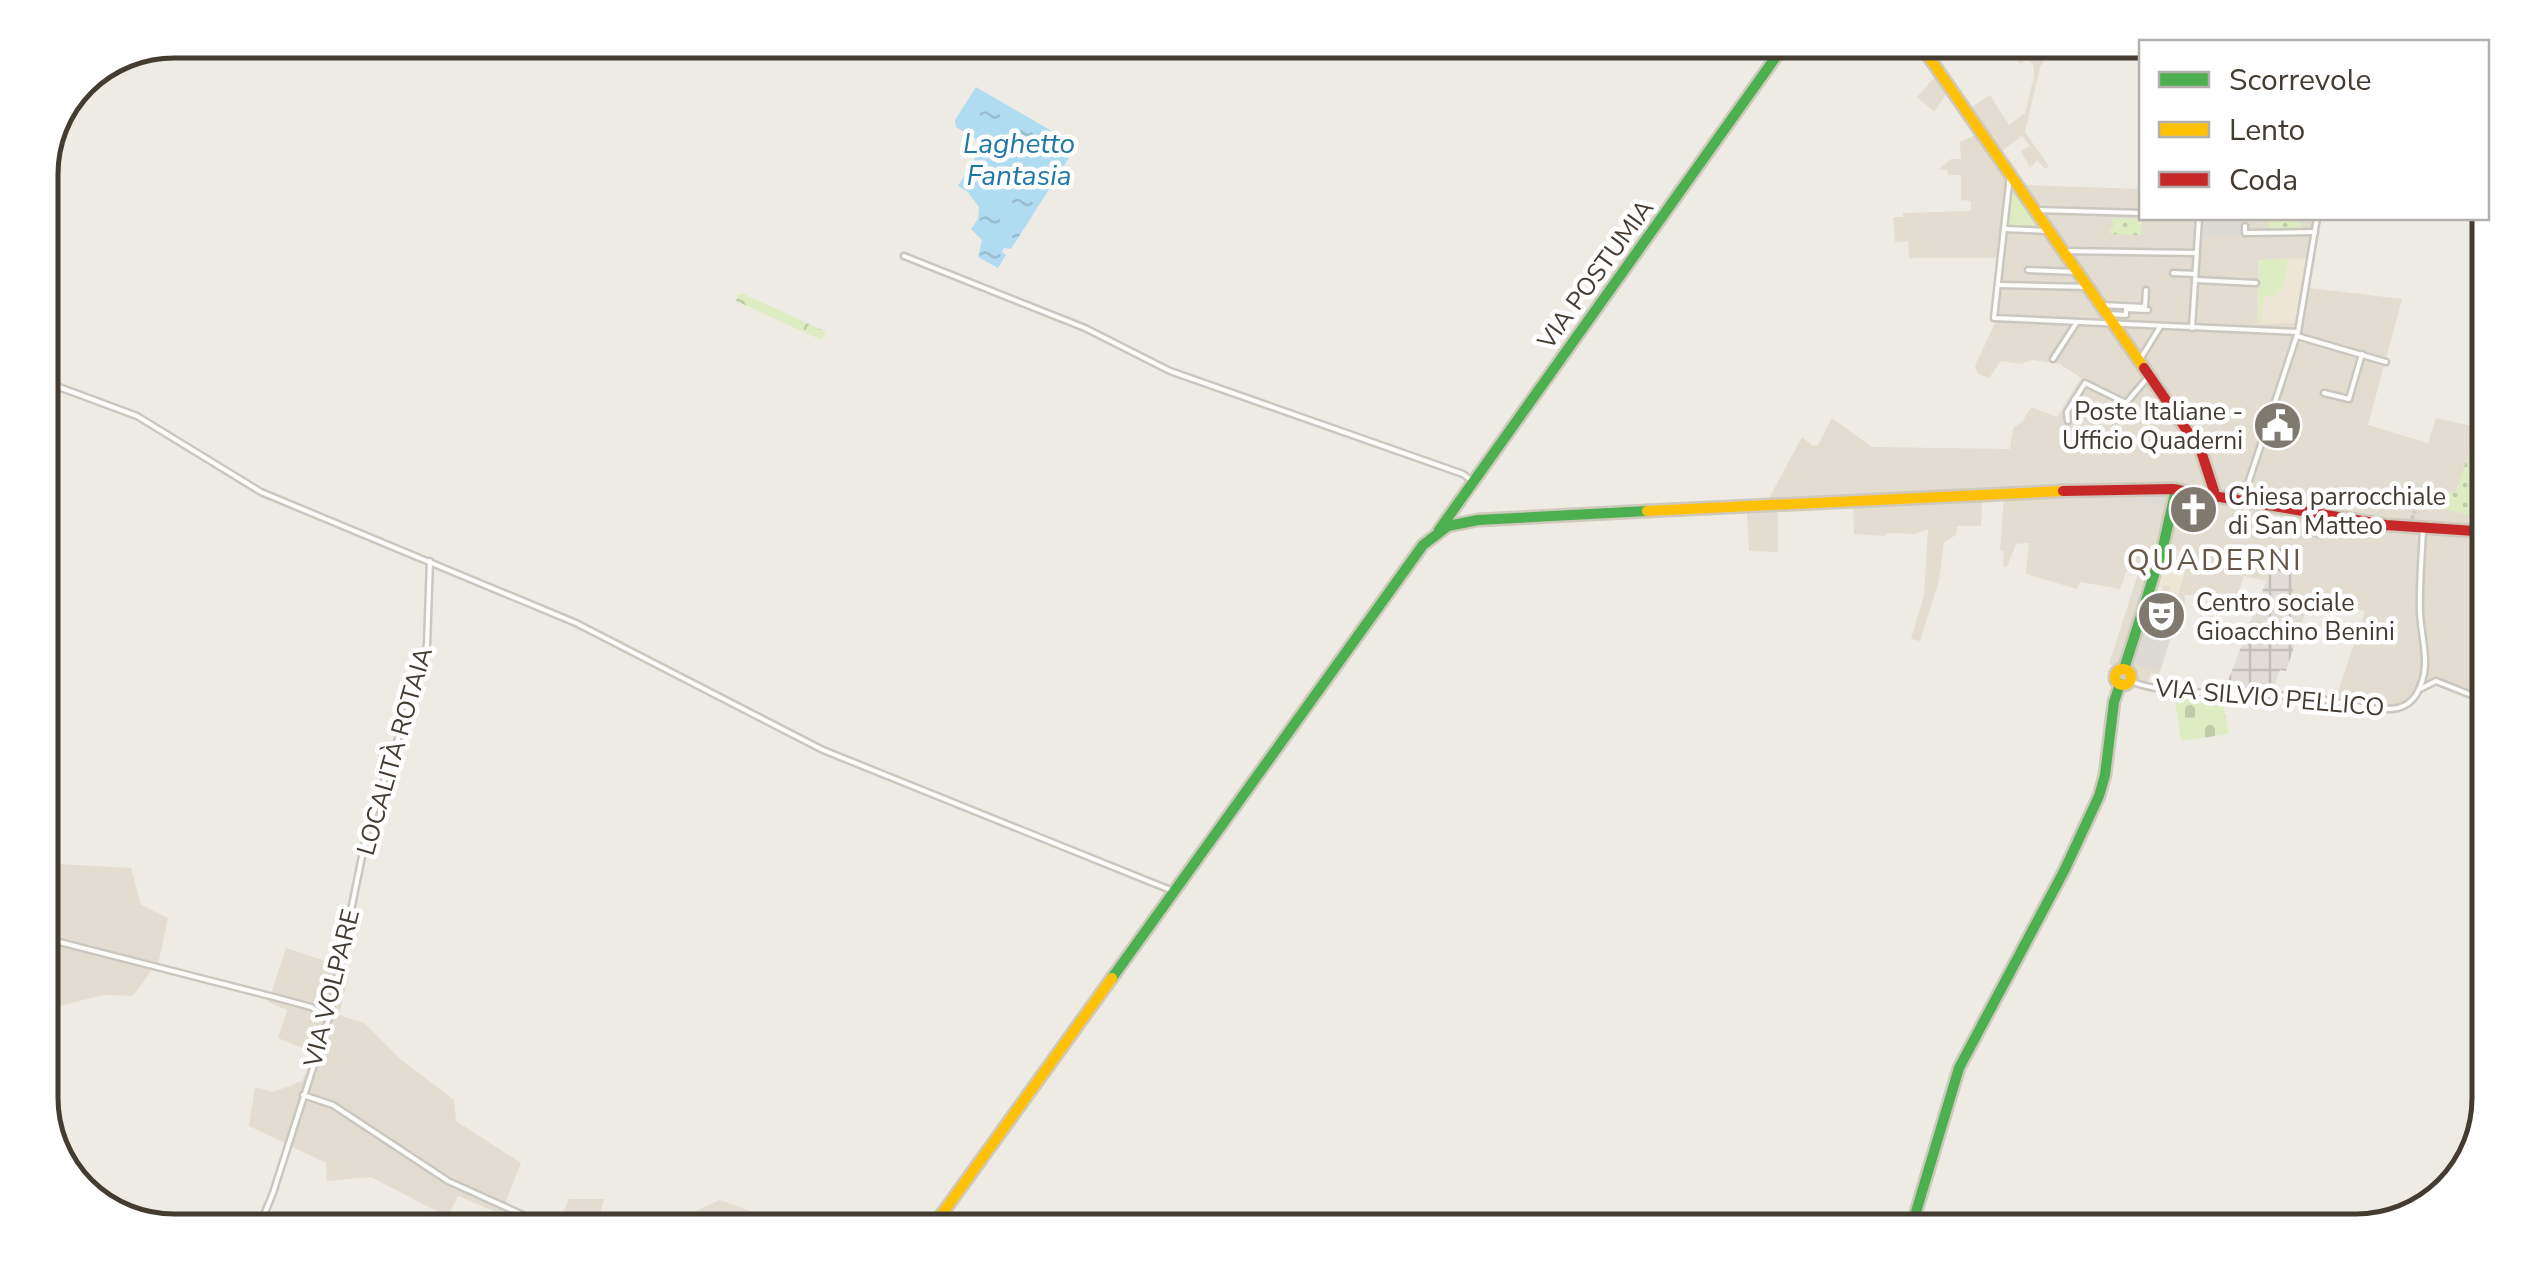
<svg xmlns="http://www.w3.org/2000/svg" width="2529" height="1272" font-family="'Nunito Sans',sans-serif">
<defs>
<pattern id="industrial-grid" width="8" height="8" patternUnits="userSpaceOnUse" patternTransform="scale(2.5)"><rect width="8" height="8" fill="#e1dcd6"/><path d="M0 4h8M4 0v8" fill="none" stroke="#c2beb8"/></pattern>
<pattern id="forest-crowns" width="20" height="18" patternUnits="userSpaceOnUse" patternTransform="scale(2.5)"><rect width="20" height="18" fill="#deecc2"/><path d="M2 6a3 3 0 1 1 6 0M12 15a3 3 0 1 1 6 0" fill="none" stroke="#c0cba7"/></pattern>
<pattern id="cemetery-stones" width="16" height="16" patternUnits="userSpaceOnUse" patternTransform="scale(2.5)"><rect width="16" height="16" fill="#deecc2"/><path d="M2 7V4a2 2 0 0 1 4 0v3zM10 15v-3a2 2 0 0 1 4 0v3z" fill="#c0cba7"/></pattern>
<pattern id="park-dots" width="8" height="8" patternUnits="userSpaceOnUse" patternTransform="scale(2.5)"><rect width="8" height="8" fill="#deecc2"/><path d="M2 2h.1M6 6h.1" fill="none" stroke="#c0cba7" stroke-width="1.8" stroke-linecap="round"/></pattern>
<pattern id="water-ripples" width="26" height="14" patternUnits="userSpaceOnUse" patternTransform="scale(2.5)"><rect width="26" height="14" fill="#b0dcf2"/><path d="M2 4q2-2 4 0t4 0M15 11q2-2 4 0t4 0" fill="none" stroke="#99bed0"/></pattern>
</defs>
<rect width="100%" height="100%" fill="#eeebe5"/>
<g fill="#e3dcd1">
<path d="M 2024,40 L 2051,40 L 2049,53 L 2040,68 L 2025,132 L 2049,166 L 2045,169 L 2037,160 L 2030,168 L 2021,151 L 2030,146 L 2022,136 L 1999,153 L 2021,185 L 2141,189 L 2142,218 L 2321,218 L 2310,288 L 2402,299 L 2368,425 L 2428,443 L 2436,418 L 2489,430 L 2489,704 L 2435,685 L 2424,689 L 2415,701 L 2399,709 L 2334,704 L 2365,611 L 2344,606 L 2346,597 L 2331,593 L 2327,604 L 2311,600 L 2308,605 L 2290,599 L 2296,564 L 2292,563 L 2281,545 L 2266,581 L 2244,576 L 2236,599 L 2222,595 L 2185,595 L 2183,625 L 2172,634 L 2159,675 L 2151,673 L 2148,682 L 2109,678 L 2117,667 L 2109,664 L 2138,574 L 2127,570 L 2120,589 L 2080,582 L 2077,589 L 2026,574 L 2029,543 L 2016,544 L 2007,567 L 2003,566 L 2004,552 L 2000,550 L 2004,498 L 1982,499 L 1981,526 L 1957,526 L 1956,535 L 1944,542 L 1939,581 L 1920,641 L 1911,639 L 1924,595 L 1928,529 L 1915,534 L 1887,533 L 1885,536 L 1854,534 L 1853,505 L 1801,507 L 1778,511 L 1778,552 L 1749,551 L 1747,514 L 1737,513 L 1736,504 L 1767,502 L 1802,437 L 1813,446 L 1818,445 L 1832,418 L 1872,447 L 2010,449 L 2013,428 L 2022,422 L 2031,407 L 2057,417 L 2081,378 L 2060,364 L 2032,360 L 2021,364 L 2001,361 L 1989,378 L 1978,374 L 1975,366 L 1995,323 L 1991,314 L 1998,258 L 1909,258 L 1908,241 L 1895,242 L 1893,217 L 1903,217 L 1903,213 L 1971,211 L 1971,201 L 1961,200 L 1961,175 L 1948,175 L 1947,170 L 1939,169 L 1951,159 L 1961,159 L 1960,142 L 1978,134 L 1948,92 L 1934,112 L 1917,97 L 1941,70 L 1969,109 L 1990,95 L 2009,125 L 2025,113 L 2034,76 L 2033,64 L 2026,59 L 2021,64 L 2012,57 Z"/>
<path d="M 40,863 L 131,868 L 141,905 L 168,918 L 159,960 L 133,996 L 103,995 L 40,1011 Z"/>
<path d="M 286,948 L 350,969 L 339,1015 L 364,1023 L 399,1058 L 454,1100 L 456,1121 L 521,1163 L 501,1214 L 458,1196 L 448,1217 L 371,1177 L 327,1181 L 326,1163 L 249,1126 L 255,1087 L 273,1092 L 302,1081 L 314,1053 L 278,1038 L 287,1010 L 268,1002 Z"/>
<path d="M 569,1199 L 604,1199 L 599,1220 L 683,1217 L 720,1200 L 806,1232 L 555,1232 Z"/>
</g>
<path fill="url(#industrial-grid)" d="M 2280,545 L 2289,548 L 2288,554 L 2294,556 L 2292,563 L 2302,563 L 2290,598 L 2308,605 L 2286,671 L 2280,670 L 2272,691 L 2226,686 Z"/>
<g fill="#ede5d6">
<path d="M 2308,258 L 2295,323 L 2257,324 L 2258,260 Z"/>
<path d="M 2166,546 L 2191,554 L 2175,603 L 2167,601 L 2170,587 L 2164,585 L 2161,593 L 2153,587 Z"/>
</g>
<g fill="#deecc2">
<path d="M 2013,187 L 2043,229 L 2006,226 Z"/>
<path d="M 2289,259 L 2282,290 L 2278,290 L 2275,297 L 2264,296 L 2261,323 L 2258,323 L 2259,260 Z"/>
</g>
<path fill="url(#forest-crowns)" d="M 738,294 L 744,294 L 826,332 L 821,340 L 736,301 Z"/>
<path fill="url(#cemetery-stones)" d="M 2214,694 L 2216,705 L 2223,704 L 2229,734 L 2181,741 L 2175,701 Z"/>
<g fill="url(#park-dots)">
<path d="M 2111,218 L 2142,219 L 2141,235 L 2110,234 L 2110,228 L 2114,227 Z"/>
<rect x="2269" y="218" width="32" height="11"/>
<path d="M 2477,430 L 2489,430 L 2489,512 L 2481,510 L 2478,517 L 2444,509 L 2449,491 L 2455,493 Z"/>
</g>
<g fill="#dddad5">
<path d="M 2203,218 L 2243,218 L 2243,226 L 2239,227 L 2239,236 L 2203,237 Z"/>
<path d="M 2413,482 L 2428,486 L 2423,505 L 2420,505 L 2418,510 L 2403,508 Z"/>
<path d="M 2123,495 L 2167,495 L 2167,505 L 2134,503 L 2121,500 Z"/>
<path d="M 2141,623 L 2172,633 L 2159,672 L 2130,663 Z"/>
</g>
<path fill="url(#water-ripples)" d="M 976,87 L 1074,144 L 1074,150 L 1011,249 L 1004,248 L 1002,252 L 1006,255 L 998,268 L 978,257 L 982,240 L 971,229 L 978,219 L 979,207 L 968,192 L 958,186 L 980,150 L 975,138 L 956,127 L 955,120 Z"/>
<g fill="none" stroke-linecap="round" stroke-linejoin="round">
<path stroke="#ccc8c1" stroke-width="4" stroke-dasharray="4 2" stroke-linecap="butt" d="M 2412,519 L 2415,511"/>
<defs>
<g id="street">
<path d="M 2010,175 L 1994,318 L 2298,332"/>
<path d="M 2036,210 L 2142,213"/>
<path d="M 2245,226 L 2245,233 L 2315,232"/>
<path d="M 2005,229 L 2049,231"/>
<path d="M 2063,251 L 2196,253"/>
<path d="M 904,256 L 1085,328 L 1170,371 L 1463,474 L 1472,481"/>
<path d="M 2028,270 L 2077,272"/>
<path d="M 2173,273 L 2195,274"/>
<path d="M 2196,280 L 2256,283"/>
<path d="M 1998,285 L 2088,287"/>
<path d="M 2100,305 L 2145,307 L 2146,290"/>
<path d="M 2108,314 L 2126,315 L 2126,309 L 2148,310"/>
<path d="M 2192,328 L 2199,218"/>
<path d="M 2297,336 L 2386,362"/>
<path d="M 2053,359 L 2077,322"/>
<path d="M 2139,361 L 2160,327"/>
<path d="M 40,380 L 137,416 L 261,492 L 576,623 L 823,750 L 1173,891"/>
<path d="M 2324,393 L 2349,399 L 2362,354"/>
<path d="M 2068,421 L 2067,412 L 2085,383 L 2126,403 L 2149,376"/>
<path d="M 2243,499 L 2298,332 L 2317,218"/>
<path d="M 2314,514 L 2311,531 L 2321,535 L 2326,531 L 2330,517"/>
<path d="M 2130,681 C 2172,698 2258,692 2306,697 C 2335,700 2370,713 2398,708 C 2406,706 2412,701 2416,695 C 2433,667 2421,641 2420,612 C 2419,584 2422,556 2423,528"/>
<path d="M 2420,689 L 2436,681 L 2489,702"/>
<path d="M 40,937 L 274,997 L 311,1007 L 329,1018"/>
<path d="M 303,1095 L 333,1105 L 448,1181 L 561,1232"/>
<path d="M 257,1232 L 273,1193 L 329,1018 L 367,832 L 422,667 L 427,644 L 430,561"/>
</g>
<g id="fast">
<path d="M 1439,530 L 1788,40"/>
<path d="M 2124,669 L 2163,547 L 2176,489"/>
<path d="M 1112,978 L 1423,545 L 1448,526 L 1478,520 L 1647,511"/>
<path d="M 1910,1232 L 1959,1068 L 2064,871 L 2099,796 L 2105,775 L 2114,702 L 2120,684"/>
</g>
<g id="slow">
<path d="M 1917,40 L 2144,368"/>
<path d="M 1647,511 L 2063,491"/>
<circle cx="2123" cy="677" r="8"/>
<path d="M 929,1232 L 1112,978"/>
</g>
<g id="jam">
<path d="M 2144,368 L 2201,451 L 2214,491"/>
<path d="M 2063,491 L 2172,489 L 2386,525 L 2489,532"/>
</g>
</defs>
<use href="#street" stroke="#cac7c1" stroke-width="9"/>
<use href="#fast" stroke="#cfc9bc" stroke-width="15"/>
<use href="#slow" stroke="#cfc9bc" stroke-width="15"/>
<use href="#jam" stroke="#cfc9bc" stroke-width="15"/>
<use href="#street" stroke="#fcfcfb" stroke-width="4"/>
<use href="#fast" stroke="#4caf50" stroke-width="10"/>
<use href="#slow" stroke="#ffc107" stroke-width="10"/>
<use href="#jam" stroke="#c62828" stroke-width="10"/>
</g>
<defs>
<symbol id="civic-disc" viewBox="-11 -11 22 22"><circle r="9.5" fill="#807970" stroke="#fff"/><path d="M-.6-6.5H3V-4.5H.6V-3L4-1V1h2V6H-6V1h2V-1L-.6-3ZM-1.2 2.5V6h2.4V2.5Z" fill="#fff"/></symbol>
<symbol id="church-disc" viewBox="-11 -11 22 22"><circle r="9.5" fill="#807970" stroke="#fff"/><path d="M-1.2-6h2.4v3.5h3.3v2.4h-3.3V6h-2.4V-.1h-3.3v-2.4h3.3Z" fill="#fff"/></symbol>
<symbol id="theatre-disc" viewBox="-11 -11 22 22"><circle r="9.5" fill="#807970" stroke="#fff"/><path d="M-5-5.5Q0-4 5-5.5V0Q5 5 0 6Q-5 5-5 0ZM-3.3-2.5H-1v1.5H-3.3ZM1-2.5H3.3v1.5H1ZM-2.8 1Q0 5.5 2.8 1Z" fill="#fff"/></symbol>
</defs>
<g fill-rule="evenodd">
<use href="#civic-disc" x="2250" y="398" width="55" height="55"/>
<use href="#church-disc" x="2166" y="482" width="55" height="55"/>
<use href="#theatre-disc" x="2134" y="588" width="55" height="55"/>
</g>
<g text-anchor="middle" stroke-width="9" stroke-linejoin="round" paint-order="stroke">
<g font-size="25" fill="#443b31" stroke="#fff">
<text transform="translate(1595 274) rotate(-54)" y="9">VIA POSTUMIA</text>
<text transform="translate(2270 697) rotate(5)" y="9">VIA SILVIO PELLICO</text>
<text transform="translate(394 751) rotate(-74)" y="9">LOCALITÀ ROTAIA</text>
<text transform="translate(331 988) rotate(-76)" y="9">VIA VOLPARE</text>
</g>
<g font-size="25" fill="#443b31" stroke="#fff" text-anchor="start">
<text x="2243" y="420" text-anchor="end">Poste Italiane -<tspan x="2243" dy="29">Ufficio Quaderni</tspan></text>
<text x="2228" y="505">Chiesa parrocchiale<tspan x="2228" dy="29">di San Matteo</tspan></text>
<text x="2196" y="611">Centro sociale<tspan x="2196" dy="29">Gioacchino Benini</tspan></text>
</g>
<g font-size="28" font-style="italic" fill="#2078a7" stroke="#fff">
<text x="1019" y="153">Laghetto<tspan x="1019" dy="32">Fantasia</tspan></text>
</g>
<g font-size="30" letter-spacing="2.5" fill="#685848" stroke="#fff">
<text x="2215" y="570">QUADERNI</text>
</g>
</g>
<path d="M0 0H2529V1272H0ZM174 58H2356A116 116 0 0 1 2472 174V1098A116 116 0 0 1 2356 1214H174A116 116 0 0 1 58 1098V174A116 116 0 0 1 174 58Z" fill="#fff" fill-rule="evenodd"/>
<path fill="none" stroke="#443b31" stroke-width="5" d="M174 58H2356A116 116 0 0 1 2472 174V1098A116 116 0 0 1 2356 1214H174A116 116 0 0 1 58 1098V174A116 116 0 0 1 174 58Z"/>
<rect x="2139" y="40" width="350" height="180" fill="#ffffff" stroke="#b4b1ad" stroke-width="2.5"/>
<rect x="2159" y="72" width="50" height="15" fill="#4caf50" stroke="#b4b1ad" stroke-width="2.5"/>
<text x="2229" y="90" font-size="30" fill="#443b31">Scorrevole</text>
<rect x="2159" y="122" width="50" height="15" fill="#ffc107" stroke="#b4b1ad" stroke-width="2.5"/>
<text x="2229" y="140" font-size="30" fill="#443b31">Lento</text>
<rect x="2159" y="172" width="50" height="15" fill="#c62828" stroke="#b4b1ad" stroke-width="2.5"/>
<text x="2229" y="190" font-size="30" fill="#443b31">Coda</text>
</svg>
